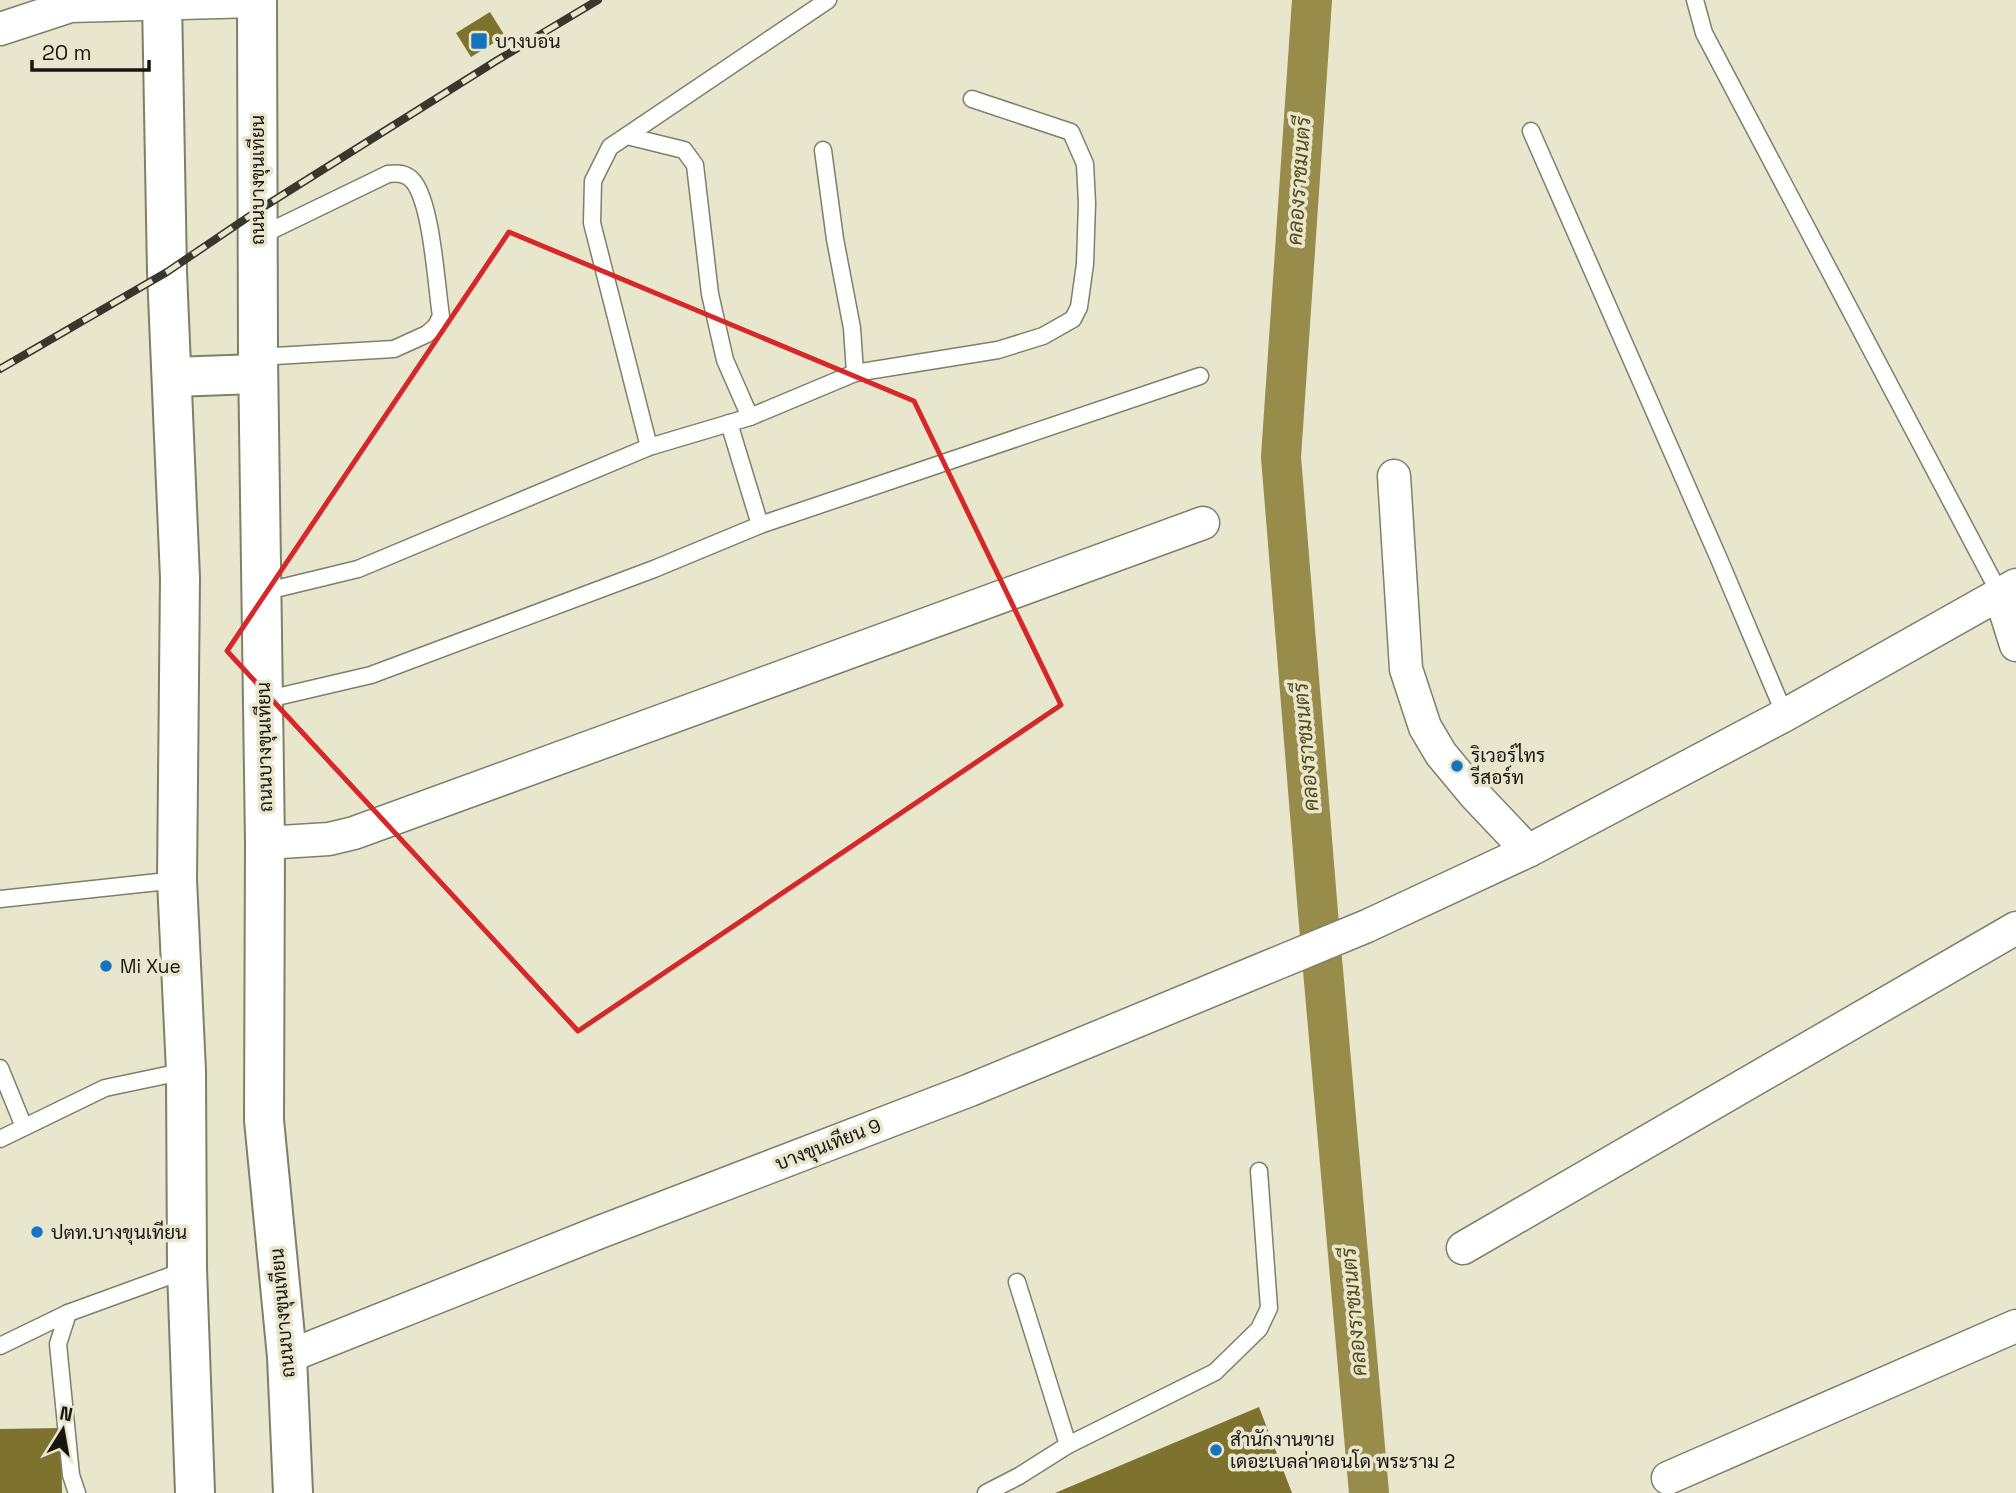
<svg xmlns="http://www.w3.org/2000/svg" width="2016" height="1493" font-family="'Space Grotesk',Sarabun,sans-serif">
<rect width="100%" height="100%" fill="#e9e6ce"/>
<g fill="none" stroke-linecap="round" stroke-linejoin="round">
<path stroke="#978c49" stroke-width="40" d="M 1312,0 L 1281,457 L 1318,913 L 1369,1493"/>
</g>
<g fill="#7d722e">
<path d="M 490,12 L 505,36 L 471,57 L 456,33 Z"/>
<path d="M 1259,1407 L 1292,1493 L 1055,1493 Z"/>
<path d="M 61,1428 L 62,1493 L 0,1493 L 0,1429 Z"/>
</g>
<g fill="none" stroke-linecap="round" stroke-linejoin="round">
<defs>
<g id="service">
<path d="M 1695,0 L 1704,33 L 2000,594"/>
<path d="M 1531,131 L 1719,559 L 1785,715"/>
<path d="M 627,136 L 684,150 L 695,165 L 710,294 L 725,360 L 750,417"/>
<path d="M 823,150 L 835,239 L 852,328 L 855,373"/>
<path d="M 258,357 L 394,349 L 427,334 L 436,326 L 441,316 C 436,284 432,204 413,181 C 406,173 398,173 388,174 L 260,236"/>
<path d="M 729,423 L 760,525"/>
<path d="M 649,447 L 592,223 L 593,181 L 610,147 L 828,0"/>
<path d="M 263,592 L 358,569 L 649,447 L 750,417 L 855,373 L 998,350 L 1043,336 L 1073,319 L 1079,307 L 1085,264 L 1087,203 L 1085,164 L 1071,132 L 972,99"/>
<path d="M 264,700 L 371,675 L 654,569 L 760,525 L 1200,376"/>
<path d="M 0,899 L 177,880"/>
<path d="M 0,1068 L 24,1127"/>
<path d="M 0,1139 L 105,1088 L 186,1071"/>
<path d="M 0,1346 L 68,1313"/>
<path d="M 1068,1445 L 1215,1372 L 1259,1329 L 1269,1308 L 1259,1171"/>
<path d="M 77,1493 L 71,1475 L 58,1344 L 68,1313 L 186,1270"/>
<path d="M 986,1493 L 1019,1476 L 1068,1445 L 1017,1282"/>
</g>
<g id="minor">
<path d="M 0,29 L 70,6 L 257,1"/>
<path d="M 1394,476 L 1406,669 L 1425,727 L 1441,754 L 1475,795 L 1528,851"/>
<path d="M 2000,594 L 2016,645"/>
<path d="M 265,843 L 329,839 L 354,833 L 1203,523"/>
<path d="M 1463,1248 L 2016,928"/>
<path d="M 287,1357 L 600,1232 L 970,1090 L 1367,926 L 1528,851 L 1785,715 L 2016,585"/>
<path d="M 1668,1478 L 2016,1326"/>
</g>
<g id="secondary">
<path d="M 162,0 L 167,272 L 180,578 L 177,880 L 186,1071 L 187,1269 L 195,1493"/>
<path d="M 257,0 L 258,357 L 265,843 L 264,1120 L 287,1357 L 293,1493"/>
<path d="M 173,377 L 258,374"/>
</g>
</defs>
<use href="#service" stroke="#817e69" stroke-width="19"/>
<use href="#minor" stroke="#817e69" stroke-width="35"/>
<use href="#secondary" stroke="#817e69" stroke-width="42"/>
<use href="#service" stroke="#fff" stroke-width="16"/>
<use href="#minor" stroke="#fff" stroke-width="32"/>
<use href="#secondary" stroke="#fff" stroke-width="38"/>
<defs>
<path id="rail" d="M 0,369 L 167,272 L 257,211 L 496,61 L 598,0"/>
</defs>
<use href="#rail" stroke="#39372c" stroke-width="8"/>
<use href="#rail" stroke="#e9e6ce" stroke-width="5" stroke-dasharray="16" stroke-linecap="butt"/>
</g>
<path fill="none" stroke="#d62828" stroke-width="5" stroke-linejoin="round" d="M 509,232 L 914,401 L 1061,705 L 578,1031 L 227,651 Z"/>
<g fill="#1673c0" stroke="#e9e6ce" stroke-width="2.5">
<rect x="470" y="32" width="18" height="18" rx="3.5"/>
<circle cx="1457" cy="766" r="7"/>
<circle cx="106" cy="966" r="7"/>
<circle cx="37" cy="1232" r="7"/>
<circle cx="1216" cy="1450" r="7"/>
</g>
<g text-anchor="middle" stroke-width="7" stroke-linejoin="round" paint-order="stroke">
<g font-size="19" fill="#18160e" stroke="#e9e6ce" text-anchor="start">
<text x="495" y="48">บางบอน</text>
<text x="1471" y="762">ริเวอร์ไทร<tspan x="1471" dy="22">รีสอร์ท</tspan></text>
<text x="120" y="973">Mi Xue</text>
<text x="51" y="1239">ปตท.บางขุนเทียน</text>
<text x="1230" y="1446">สำนักงานขาย<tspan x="1230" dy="22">เดอะเบลล่าคอนโด พระราม 2</tspan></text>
</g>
<g font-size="19" fill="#18160e" stroke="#e9e6ce">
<text transform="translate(257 180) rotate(-90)" y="7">ถนนบางขุนเทียน</text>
<text transform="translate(264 747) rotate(-91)" y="7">ถนนบางขุนเทียน</text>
<text transform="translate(828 1144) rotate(-21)" y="7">บางขุนเทียน 9</text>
<text transform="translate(282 1313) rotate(-95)" y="7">ถนนบางขุนเทียน</text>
</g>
<g font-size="21" font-style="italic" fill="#554c18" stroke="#e9e6ce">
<text transform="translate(1299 181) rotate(-86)" y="7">คลองราชมนตรี</text>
<text transform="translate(1306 747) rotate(-95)" y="7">คลองราชมนตรี</text>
<text transform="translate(1354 1312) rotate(-95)" y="7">คลองราชมนตรี</text>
</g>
</g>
<g transform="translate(63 1430) rotate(11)" stroke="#e9e6ce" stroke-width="5" paint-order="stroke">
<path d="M0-5L12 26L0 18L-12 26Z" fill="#18160e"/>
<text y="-10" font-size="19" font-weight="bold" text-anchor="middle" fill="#18160e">N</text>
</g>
<path d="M32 60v10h117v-10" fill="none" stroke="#18160e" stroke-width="3.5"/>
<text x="42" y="60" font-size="21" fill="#18160e" stroke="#e9e6ce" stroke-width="5" paint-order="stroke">20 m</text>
</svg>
